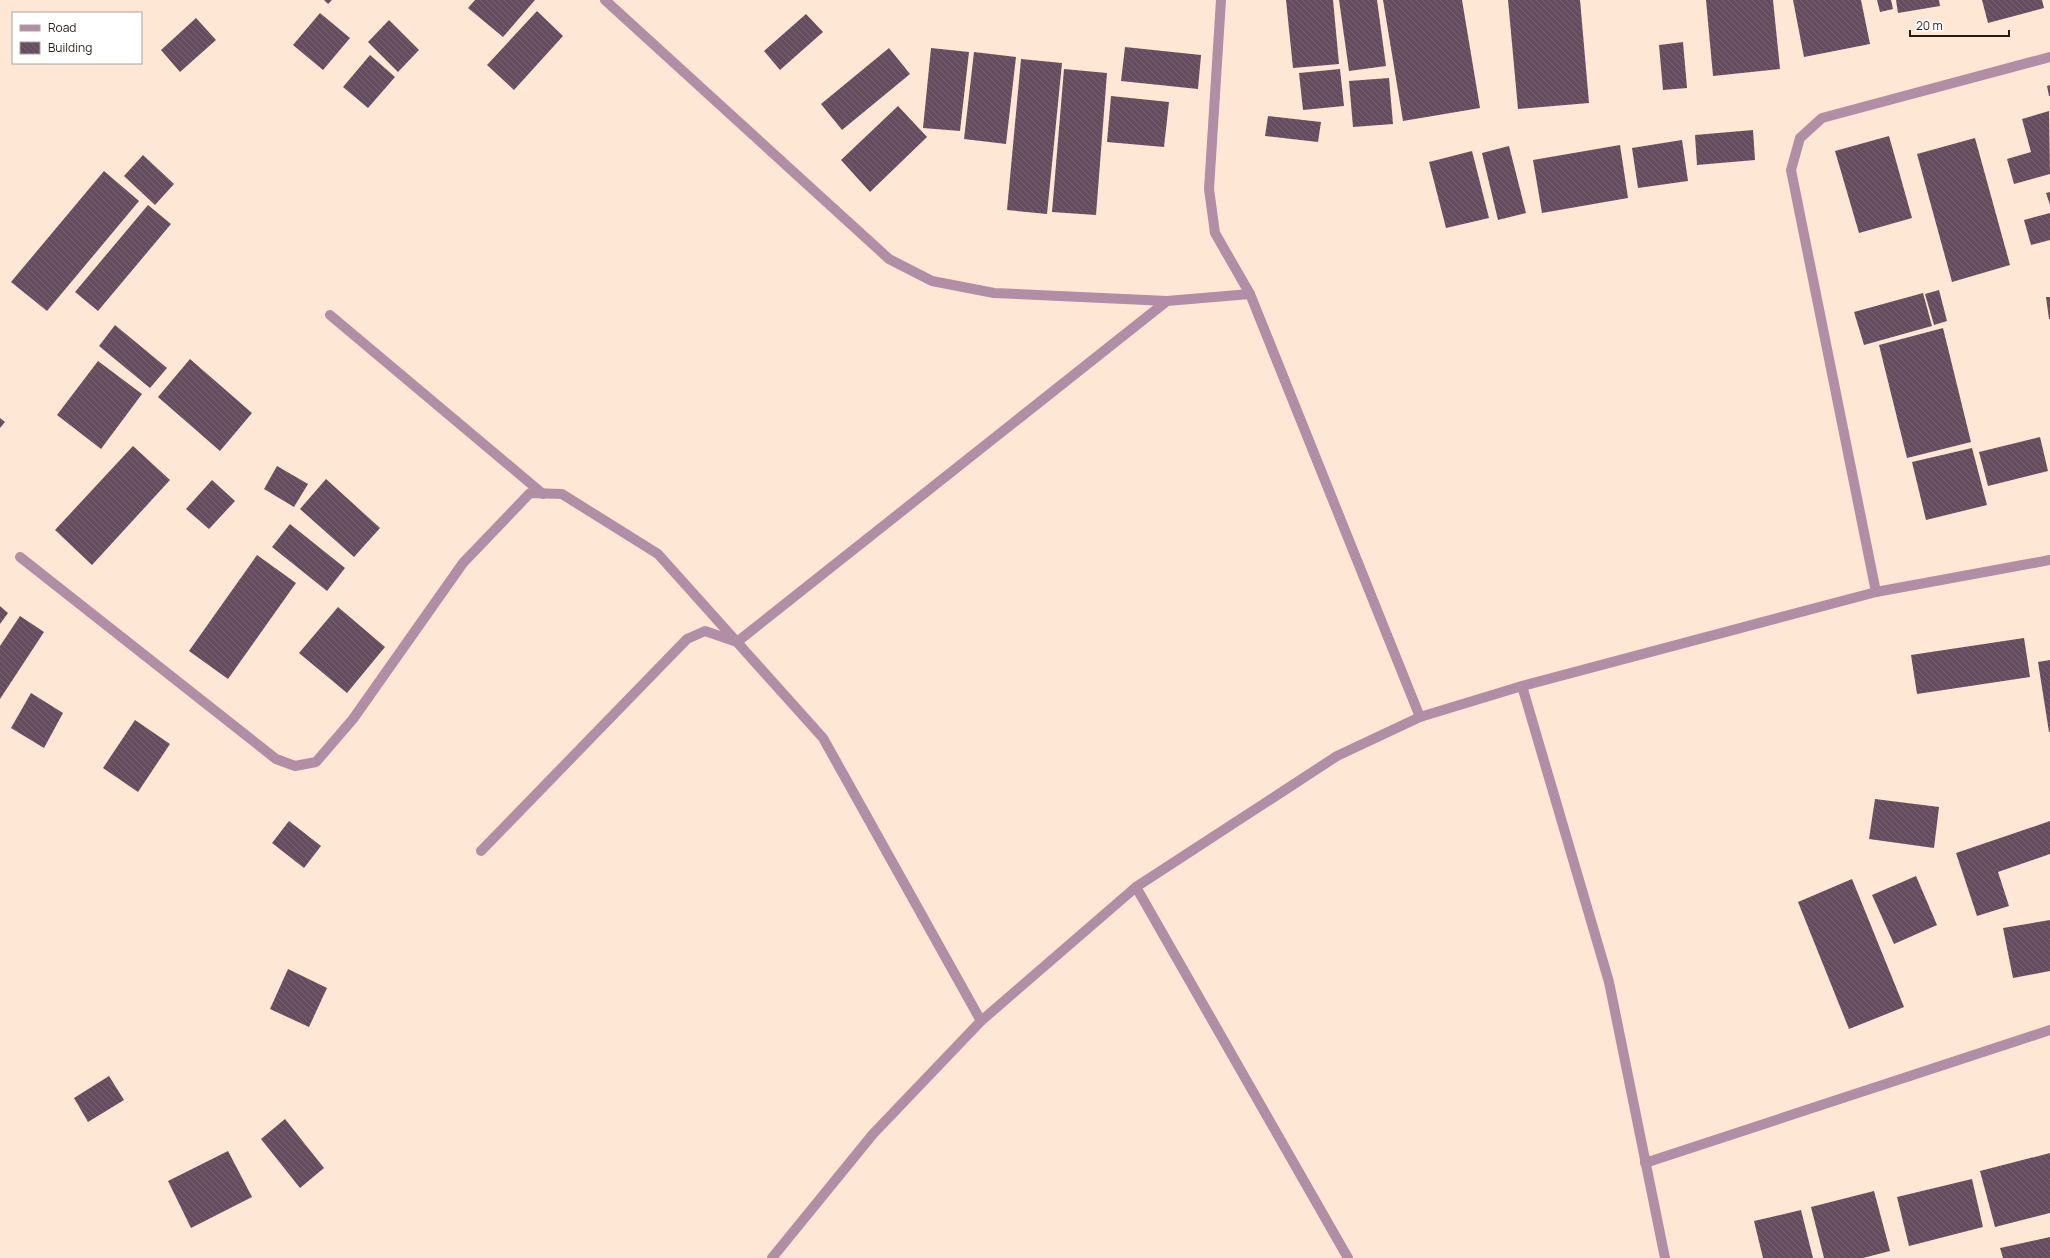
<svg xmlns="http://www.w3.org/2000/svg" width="2050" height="1258" font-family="Manrope,sans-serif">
<defs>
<pattern id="building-back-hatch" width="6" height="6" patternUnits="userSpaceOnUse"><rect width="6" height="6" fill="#664c5f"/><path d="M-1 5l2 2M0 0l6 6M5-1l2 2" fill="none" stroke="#786271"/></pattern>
</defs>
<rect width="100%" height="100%" fill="#ffe7d5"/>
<g fill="url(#building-back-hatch)">
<path d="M 324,0 L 332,0 L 328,4 Z"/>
<path d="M 475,0 L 535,0 L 503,37 L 468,8 Z"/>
<path d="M 1286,0 L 1333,0 L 1339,64 L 1293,68 Z"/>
<path d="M 1339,0 L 1377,0 L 1386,66 L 1349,71 Z"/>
<path d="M 1383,0 L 1462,0 L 1480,108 L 1403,121 Z"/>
<path d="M 1508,0 L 1580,0 L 1589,103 L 1518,109 Z"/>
<path d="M 1706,0 L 1773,0 L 1780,69 L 1713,76 Z"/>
<path d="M 1793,0 L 1861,0 L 1870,44 L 1804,57 Z"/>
<path d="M 1877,0 L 1891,0 L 1893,9 L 1880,12 Z"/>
<path d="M 1896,0 L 1939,0 L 1940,6 L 1898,13 Z"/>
<path d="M 1982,0 L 2042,0 L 2044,8 L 1988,23 Z"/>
<path d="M 537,11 L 563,36 L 514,90 L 487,65 Z"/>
<path d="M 320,13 L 350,38 L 323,70 L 293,45 Z"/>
<path d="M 806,14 L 823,32 L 780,70 L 764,51 Z"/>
<path d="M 196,18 L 216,40 L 180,72 L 161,50 Z"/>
<path d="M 389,20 L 419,50 L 398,72 L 368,42 Z"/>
<path d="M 1683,42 L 1687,88 L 1663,90 L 1659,45 Z"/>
<path d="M 1125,47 L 1201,55 L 1198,89 L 1121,81 Z"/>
<path d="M 889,48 L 910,74 L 842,130 L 821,104 Z"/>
<path d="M 931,48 L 969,52 L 960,131 L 923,128 Z"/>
<path d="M 974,52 L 1016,57 L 1006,144 L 964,139 Z"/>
<path d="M 370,55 L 395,77 L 368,108 L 343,87 Z"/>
<path d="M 1021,59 L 1062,63 L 1047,214 L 1007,210 Z"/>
<path d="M 1064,69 L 1107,73 L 1096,215 L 1052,212 Z"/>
<path d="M 1340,69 L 1344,106 L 1303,110 L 1299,73 Z"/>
<path d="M 1389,78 L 1393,124 L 1353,127 L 1349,81 Z"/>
<path d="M 2050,85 L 2050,96 L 2049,96 L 2047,86 Z"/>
<path d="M 1111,96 L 1169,102 L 1164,147 L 1107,142 Z"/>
<path d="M 898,106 L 927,137 L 870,192 L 841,160 Z"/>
<path d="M 2049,111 L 2050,174 L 2014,184 L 2007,159 L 2031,152 L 2022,119 Z"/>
<path d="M 1268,116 L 1321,122 L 1318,142 L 1265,136 Z"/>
<path d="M 1753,130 L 1755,160 L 1697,165 L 1695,135 Z"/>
<path d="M 1889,136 L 1912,218 L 1859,233 L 1835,151 Z"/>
<path d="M 1975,138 L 2010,265 L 1952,282 L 1917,154 Z"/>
<path d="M 1682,140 L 1688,181 L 1638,188 L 1632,148 Z"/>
<path d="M 1620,145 L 1628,198 L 1542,213 L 1533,160 Z"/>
<path d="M 1509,146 L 1526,213 L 1498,220 L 1482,153 Z"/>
<path d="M 1472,151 L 1489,218 L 1446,228 L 1429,162 Z"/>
<path d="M 143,155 L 174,184 L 155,205 L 124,176 Z"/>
<path d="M 104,171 L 139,201 L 47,311 L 11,282 Z"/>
<path d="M 2050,192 L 2050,205 L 2046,193 Z"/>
<path d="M 148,205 L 171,224 L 98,311 L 75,292 Z"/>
<path d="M 2050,213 L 2050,240 L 2031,245 L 2024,220 Z"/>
<path d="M 1939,290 L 1947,321 L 1934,325 L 1925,294 Z"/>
<path d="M 1923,293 L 1932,326 L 1864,345 L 1854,312 Z"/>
<path d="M 2046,297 L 2050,297 L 2050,319 L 2049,319 Z"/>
<path d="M 115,325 L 167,368 L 150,388 L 99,346 Z"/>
<path d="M 1943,328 L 1971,442 L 1907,458 L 1879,345 Z"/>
<path d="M 190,359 L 252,413 L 220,451 L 158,397 Z"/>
<path d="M 98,361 L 142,394 L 101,449 L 57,415 Z"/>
<path d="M 0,418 L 5,422 L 0,428 Z"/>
<path d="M 2040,437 L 2048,471 L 1988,486 L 1979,452 Z"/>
<path d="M 133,446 L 170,480 L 92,565 L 55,530 Z"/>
<path d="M 1972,448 L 1987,505 L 1926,520 L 1912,462 Z"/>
<path d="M 277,466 L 308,484 L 294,507 L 264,489 Z"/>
<path d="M 326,479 L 380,528 L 354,557 L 300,509 Z"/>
<path d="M 212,480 L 235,501 L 209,529 L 186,509 Z"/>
<path d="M 290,524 L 345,568 L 327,591 L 272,547 Z"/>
<path d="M 257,555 L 296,583 L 228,679 L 189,651 Z"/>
<path d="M 0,606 L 8,613 L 0,624 Z"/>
<path d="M 338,607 L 385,647 L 347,693 L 299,653 Z"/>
<path d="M 20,616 L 44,632 L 0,699 L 0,646 Z"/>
<path d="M 2024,638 L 2030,677 L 1917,694 L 1911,655 Z"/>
<path d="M 2050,660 L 2050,732 L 2049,732 L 2038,662 Z"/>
<path d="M 31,693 L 63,713 L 44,748 L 11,728 Z"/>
<path d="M 135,720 L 170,744 L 138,792 L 103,768 Z"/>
<path d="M 1875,799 L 1939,807 L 1934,848 L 1869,839 Z"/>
<path d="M 289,821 L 321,846 L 304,868 L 272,843 Z"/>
<path d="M 2050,821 L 2050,854 L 1998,872 L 2009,906 L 1977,916 L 1956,853 Z"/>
<path d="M 1916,876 L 1937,925 L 1894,944 L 1872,895 Z"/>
<path d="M 1852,879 L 1904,1007 L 1849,1029 L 1798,902 Z"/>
<path d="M 2050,920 L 2050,971 L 2013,978 L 2003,928 Z"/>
<path d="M 288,969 L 327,988 L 309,1027 L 270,1009 Z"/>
<path d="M 109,1076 L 124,1100 L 88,1122 L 74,1098 Z"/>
<path d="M 285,1119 L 324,1168 L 300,1188 L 261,1139 Z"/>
<path d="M 228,1151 L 252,1197 L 191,1228 L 168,1181 Z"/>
<path d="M 2050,1153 L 2050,1213 L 1995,1227 L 1980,1171 Z"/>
<path d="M 1972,1179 L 1983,1227 L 1909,1246 L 1897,1197 Z"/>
<path d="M 1874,1191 L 1890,1251 L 1863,1258 L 1824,1258 L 1811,1207 Z"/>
<path d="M 1801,1210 L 1813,1258 L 1763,1258 L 1754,1221 Z"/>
<path d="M 2050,1237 L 2050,1258 L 2003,1258 L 2000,1248 Z"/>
</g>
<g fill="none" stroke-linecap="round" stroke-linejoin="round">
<g stroke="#b18da6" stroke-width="10">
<path d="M 605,0 L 889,259 L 932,281 L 994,293 L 1167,301 L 1250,294"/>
<path d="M 1221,0 L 1209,189 L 1215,233 L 1250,294 L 1420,717"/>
<path d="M 330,315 L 543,494"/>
<path d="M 20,557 L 276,759 L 295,766 L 316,762 L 353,719 L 463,563 L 530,493 L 562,494 L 658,554 L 823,738 L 981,1021"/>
<path d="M 1876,592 L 1791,170 L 1800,138 L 1822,118 L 2050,57"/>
<path d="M 1522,686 L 1609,982 L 1665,1258"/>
<path d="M 481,851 L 687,639 L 705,631 L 737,642 L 1167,301"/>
<path d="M 1136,887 L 1348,1258"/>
<path d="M 1645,1163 L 2050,1030"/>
</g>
<path stroke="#b18da6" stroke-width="10" d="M 772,1258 L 873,1134 L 981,1021 L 1136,887 L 1337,756 L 1420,717 L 1522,686 L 1876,592 L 2050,560"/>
</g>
<rect x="12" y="12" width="130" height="52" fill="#ffffff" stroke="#a8a4a1"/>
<rect x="20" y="25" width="20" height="6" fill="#b18da6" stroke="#a8a4a1"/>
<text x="48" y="32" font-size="12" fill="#261c13">Road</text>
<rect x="20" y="42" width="20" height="12" fill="url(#building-back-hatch)" stroke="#a8a4a1"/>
<text x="48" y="52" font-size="12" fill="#261c13">Building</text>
<path d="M1910 30v6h99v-6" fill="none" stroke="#261c13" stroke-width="2"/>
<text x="1916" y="30" font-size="12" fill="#261c13" stroke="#ffffff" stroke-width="3" paint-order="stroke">20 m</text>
</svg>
